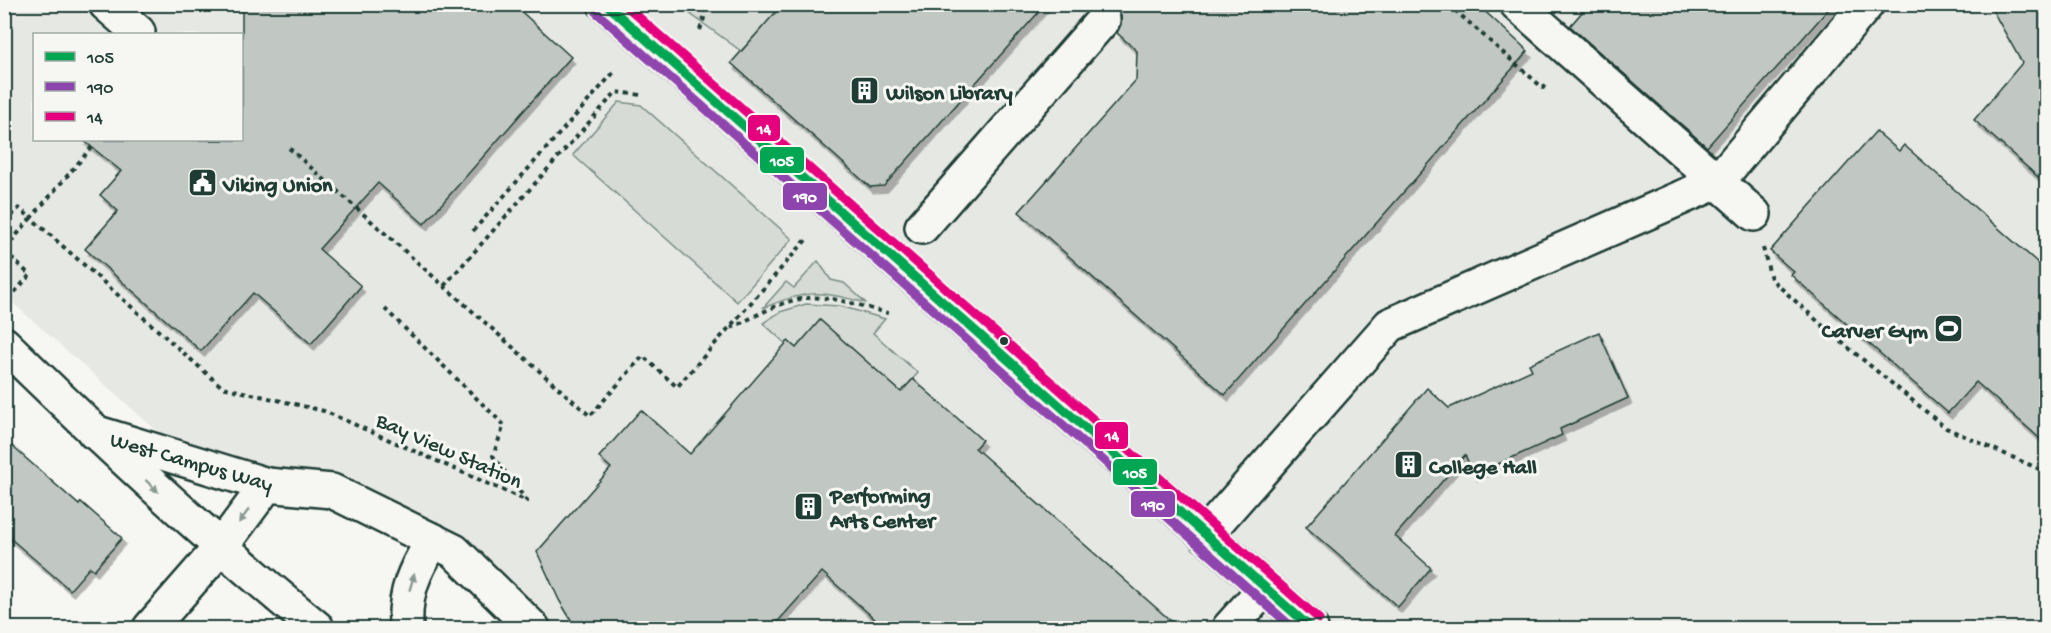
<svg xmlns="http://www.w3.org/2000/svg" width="2051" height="633" font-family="'Gochi Hand',sans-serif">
<defs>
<filter id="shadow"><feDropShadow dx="3.5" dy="6" stdDeviation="0" flood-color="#0004"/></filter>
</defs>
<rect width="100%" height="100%" fill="#f6f6f2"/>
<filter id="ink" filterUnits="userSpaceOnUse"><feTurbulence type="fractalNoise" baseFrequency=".0167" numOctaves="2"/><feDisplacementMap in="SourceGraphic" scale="12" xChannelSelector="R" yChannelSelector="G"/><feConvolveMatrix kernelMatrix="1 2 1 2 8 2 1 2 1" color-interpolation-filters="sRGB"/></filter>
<g filter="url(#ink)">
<path fill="#e6e8e4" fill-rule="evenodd" d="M 5,5 L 2046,5 L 2046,628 L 533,628 L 478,576 L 332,491 L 224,490 L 5,296 ZM 34,34 L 242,34 L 242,140 L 34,140 Z"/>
<g fill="#d6dbd6" stroke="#7a8c85" stroke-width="1.5">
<path d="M 678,5 L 783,5 L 741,51 Z"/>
<path d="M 619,102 L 641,105 L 792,239 L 737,302 L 573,155 Z"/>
<path d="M 818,261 L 831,280 L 844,283 L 866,303 C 820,291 808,289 763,308 L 786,282 L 794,288 Z"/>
<path d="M 806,304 L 840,306 L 885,319 L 873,333 L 918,373 L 901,392 L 820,320 L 796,348 L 788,341 L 786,344 L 763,323 L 780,312 Z"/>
</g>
<g fill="#c1c8c3" stroke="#1f3d34" stroke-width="1.5" filter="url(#shadow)">
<path d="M 242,4 L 513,4 L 571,57 L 424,224 L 378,183 L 319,249 L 361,286 L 311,344 L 253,293 L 201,351 L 85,249 L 118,211 L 100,195 L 121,171 L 83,140 L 242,140 Z"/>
<path d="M 783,4 L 1046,4 L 884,186 L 870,187 L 731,63 Z"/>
<path d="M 1113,4 L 1477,4 L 1528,51 L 1225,395 L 1019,212 L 1136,80 L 1137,51 L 1117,33 L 1121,24 L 1121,15 Z"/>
<path d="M 1589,4 L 1833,4 L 1707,147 L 1570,26 Z"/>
<path d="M 1989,4 L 2046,4 L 2046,184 L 1974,120 L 2022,63 Z"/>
<path d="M 1876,131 L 1899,151 L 1904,145 L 2046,270 L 2046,444 L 1976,382 L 1948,413 L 1791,275 L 1794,272 L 1770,251 Z"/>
<path d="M 820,320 L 901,392 L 913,379 L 982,440 L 975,448 L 1179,628 L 885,628 L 822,572 L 772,628 L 576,628 L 559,600 L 537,552 L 611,468 L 599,457 L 641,410 L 690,454 L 788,341 L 796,348 Z"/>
<path d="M 1599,332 L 1628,398 L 1560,429 L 1562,435 L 1474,475 L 1465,455 L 1395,536 L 1431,568 L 1398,607 L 1306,527 L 1427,388 L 1449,408 L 1532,370 L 1529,364 Z"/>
<path d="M 4,439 L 79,505 L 81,502 L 122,538 L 94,570 L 90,567 L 70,590 L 4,533 Z"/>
</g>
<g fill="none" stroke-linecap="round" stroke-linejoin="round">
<defs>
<g id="minor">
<path d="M 106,4 L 138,32"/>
<path d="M 605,4 L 1311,628"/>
<path d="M 1517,4 L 1754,214"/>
<path d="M 922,227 L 1103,20"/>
<path d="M 4,344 C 105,443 208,539 317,628"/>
<path d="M 94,432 L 267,485 L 332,491 L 454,551 L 533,628"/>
<path d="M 1205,535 L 1390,325 L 1717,182 L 1867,4"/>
<path d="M 150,628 L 220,548 L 267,485"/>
<path d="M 406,628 C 404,592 414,571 433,540"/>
<path d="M 1229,628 L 1265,588"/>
</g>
</defs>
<use href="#minor" stroke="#1f3d34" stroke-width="38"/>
<g stroke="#1f3d34" stroke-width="4" stroke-dasharray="4.5 4.5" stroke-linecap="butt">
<path d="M 1448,4 L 1543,88 L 1548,82"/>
<path d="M 700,30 L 705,15 L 705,4"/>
<path d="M 92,147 L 31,218 L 222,387 L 324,411 L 527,501 L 493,456 L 504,425 L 385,309"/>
<path d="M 289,148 L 590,416 L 643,356 L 677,387 L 806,240"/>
<path d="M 4,212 L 10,217 L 19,208 L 31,218 L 4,250"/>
<path d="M 473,231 L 615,71"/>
<path d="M 1763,248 L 1771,279 L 1833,335 L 1946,428 L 2046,472"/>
<path d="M 4,251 L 30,275 L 4,304"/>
<path d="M 444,286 L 616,92 L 641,95"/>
<path d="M 731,328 C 754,317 780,301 806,298 C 833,295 862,307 888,313"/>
</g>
<use href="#minor" stroke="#f6f6f2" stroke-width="33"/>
<defs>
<path id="bus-1" d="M 606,4 L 1311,628"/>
<path id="bus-2" d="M 597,13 L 1293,628"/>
<path id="bus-3" d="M 624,4 L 1319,619"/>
</defs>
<use href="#bus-1" stroke="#f6f6f2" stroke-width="14"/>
<use href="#bus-2" stroke="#f6f6f2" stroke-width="14"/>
<use href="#bus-3" stroke="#f6f6f2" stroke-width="14"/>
<use href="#bus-1" stroke="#00a651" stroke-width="9"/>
<use href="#bus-2" stroke="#8e44ad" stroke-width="9"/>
<use href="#bus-3" stroke="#e5007d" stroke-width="9"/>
</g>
<defs><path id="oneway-solid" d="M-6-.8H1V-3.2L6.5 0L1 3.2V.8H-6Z" transform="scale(1.5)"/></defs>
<g fill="#8a9a93">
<use href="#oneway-solid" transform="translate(152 486) rotate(43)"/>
<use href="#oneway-solid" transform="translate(244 516) rotate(127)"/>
<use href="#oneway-solid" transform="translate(412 582) rotate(-73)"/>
</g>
</g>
<defs>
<symbol id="building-square" viewBox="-11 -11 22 22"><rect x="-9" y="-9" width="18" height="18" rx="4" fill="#1f3d34" stroke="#f6f6f2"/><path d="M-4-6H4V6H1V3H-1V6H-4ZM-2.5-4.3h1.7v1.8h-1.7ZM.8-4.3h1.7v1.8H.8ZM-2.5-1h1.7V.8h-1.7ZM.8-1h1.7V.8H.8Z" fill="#fff"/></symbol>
<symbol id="civic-square" viewBox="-11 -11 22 22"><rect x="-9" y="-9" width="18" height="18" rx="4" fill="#1f3d34" stroke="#f6f6f2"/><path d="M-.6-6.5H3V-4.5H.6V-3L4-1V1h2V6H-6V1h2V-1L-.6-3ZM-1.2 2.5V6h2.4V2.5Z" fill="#fff"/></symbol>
<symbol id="stadium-square" viewBox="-11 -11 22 22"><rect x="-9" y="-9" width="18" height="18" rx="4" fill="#1f3d34" stroke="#f6f6f2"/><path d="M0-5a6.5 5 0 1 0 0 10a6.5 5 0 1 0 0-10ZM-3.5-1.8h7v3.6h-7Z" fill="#fff"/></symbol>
</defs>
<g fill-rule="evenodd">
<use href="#building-square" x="848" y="74" width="33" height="33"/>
<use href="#civic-square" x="186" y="166" width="33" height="33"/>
<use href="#stadium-square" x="1932" y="312" width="33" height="33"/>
<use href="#building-square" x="1392" y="448" width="33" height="33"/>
<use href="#building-square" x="792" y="490" width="33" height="33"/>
</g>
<circle fill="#1f3d34" stroke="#f6f6f2" stroke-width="2" cx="1004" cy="341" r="5"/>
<g text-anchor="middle" stroke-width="6" stroke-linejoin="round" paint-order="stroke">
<g font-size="22" font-weight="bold" fill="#1f3d34" stroke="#f6f6f2" text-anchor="start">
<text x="886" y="99">Wilson Library</text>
<text x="223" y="191">Viking Union</text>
<text x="1928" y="337" text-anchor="end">Carver Gym</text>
<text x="1429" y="473">College Hall</text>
<text x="830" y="502">Performing<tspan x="830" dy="25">Arts Center</tspan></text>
</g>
<g font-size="22" fill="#1f3d34" stroke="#f6f6f2">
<text transform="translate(450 449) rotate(24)" y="8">Bay View Station</text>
<text transform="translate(192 460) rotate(16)" y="8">West Campus Way</text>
</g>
</g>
<g stroke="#f6f6f2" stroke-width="2">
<rect x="747" y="114" width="34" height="28" rx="6" fill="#e5007d"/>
<rect x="759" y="146" width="46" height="28" rx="6" fill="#00a651"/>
<rect x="782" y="182" width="46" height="29" rx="6" fill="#8e44ad"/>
<rect x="1094" y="421" width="35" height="29" rx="6" fill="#e5007d"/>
<rect x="1112" y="458" width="46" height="28" rx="6" fill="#00a651"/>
<rect x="1130" y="490" width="46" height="28" rx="6" fill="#8e44ad"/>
</g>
<g font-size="16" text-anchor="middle" font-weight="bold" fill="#fff">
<text x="764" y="134">14</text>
<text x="782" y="166">105</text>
<text x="805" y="202">190</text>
<text x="1112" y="441">14</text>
<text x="1135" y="478">105</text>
<text x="1153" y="510">190</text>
</g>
<rect width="2051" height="633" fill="none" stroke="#f6f6f2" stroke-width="24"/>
<rect x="12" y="12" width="2027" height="609" fill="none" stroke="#1f3d34" stroke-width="2" filter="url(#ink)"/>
<rect x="33" y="33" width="210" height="108" fill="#f6f6f2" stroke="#a0aca6" stroke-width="1.5"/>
<rect x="45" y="52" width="30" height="9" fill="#00a651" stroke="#a0aca6" stroke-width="1.5"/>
<text x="87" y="63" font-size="18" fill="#1f3d34">105</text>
<rect x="45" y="82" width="30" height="9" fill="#8e44ad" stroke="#a0aca6" stroke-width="1.5"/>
<text x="87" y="93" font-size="18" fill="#1f3d34">190</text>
<rect x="45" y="112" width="30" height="9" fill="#e5007d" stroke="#a0aca6" stroke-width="1.5"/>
<text x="87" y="123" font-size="18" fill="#1f3d34">14</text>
</svg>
